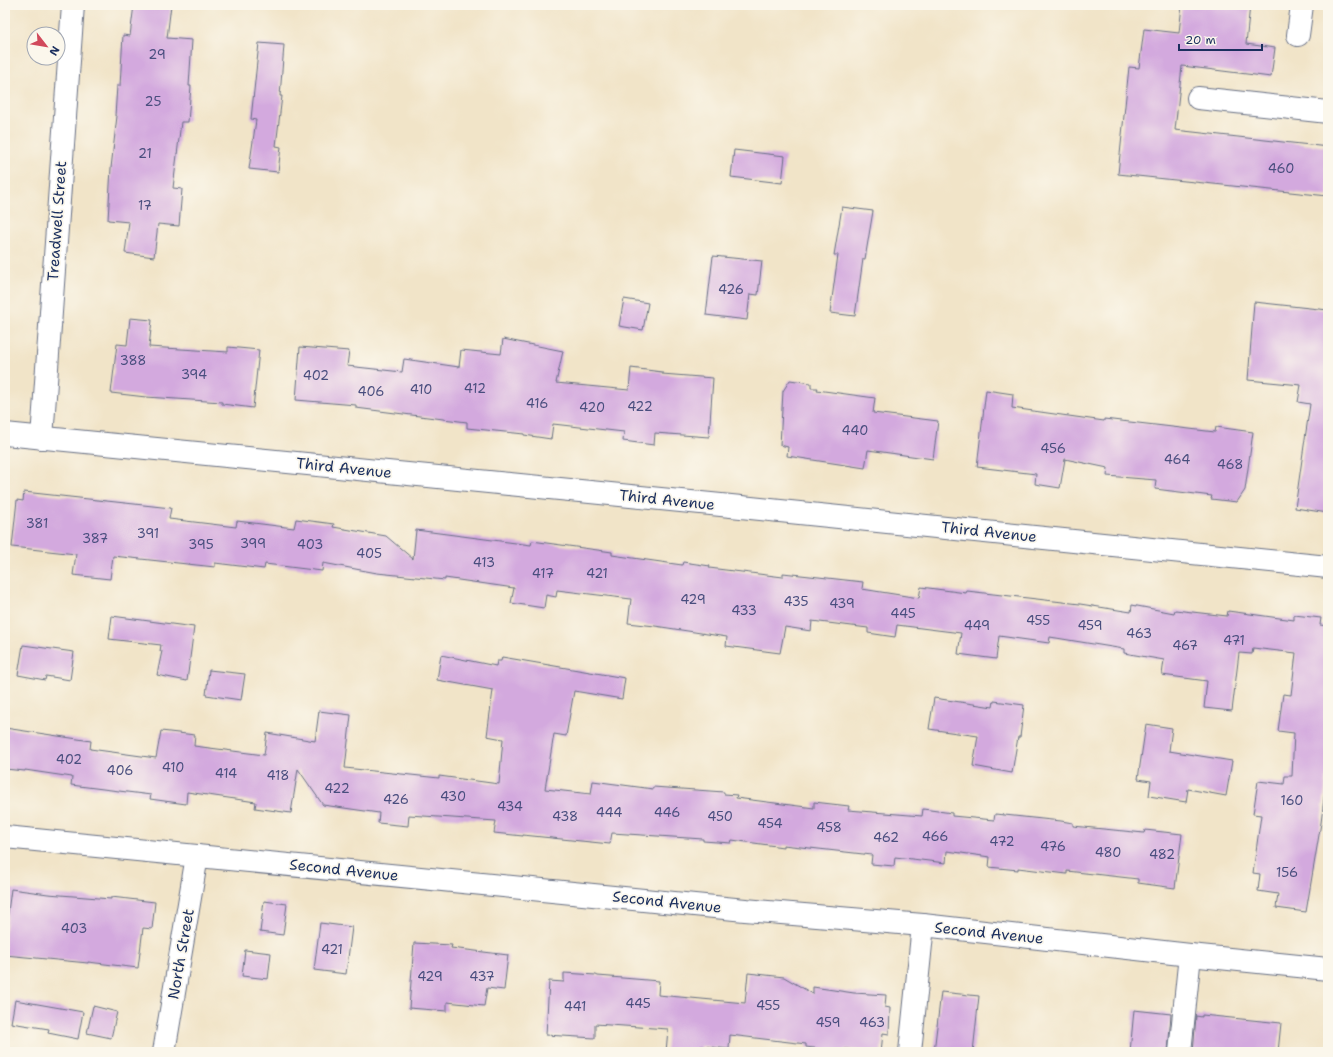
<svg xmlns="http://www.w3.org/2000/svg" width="1333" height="1057" font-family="'Shantell Sans',sans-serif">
<rect width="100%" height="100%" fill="#fbf7ec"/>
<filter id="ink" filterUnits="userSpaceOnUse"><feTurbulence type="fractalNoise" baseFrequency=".025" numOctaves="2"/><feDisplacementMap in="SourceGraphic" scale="8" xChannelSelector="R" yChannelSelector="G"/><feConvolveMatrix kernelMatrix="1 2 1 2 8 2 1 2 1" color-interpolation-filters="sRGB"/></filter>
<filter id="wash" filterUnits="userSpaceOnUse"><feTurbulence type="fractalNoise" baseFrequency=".012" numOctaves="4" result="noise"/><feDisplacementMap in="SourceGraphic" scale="16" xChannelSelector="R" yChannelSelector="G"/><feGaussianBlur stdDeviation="0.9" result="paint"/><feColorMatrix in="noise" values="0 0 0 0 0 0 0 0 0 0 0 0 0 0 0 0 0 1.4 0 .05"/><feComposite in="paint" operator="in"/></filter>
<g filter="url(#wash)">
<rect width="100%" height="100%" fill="#f1e4c8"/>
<g id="blocks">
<g fill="#d3a9de">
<path d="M 134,5 L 171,5 L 167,38 L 192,40 L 189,86 L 191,86 L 188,122 L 181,122 L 173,188 L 182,189 L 179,226 L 158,224 L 154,257 L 125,253 L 129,222 L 108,220 L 111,168 L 117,116 L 115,116 L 117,86 L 120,86 L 123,35 L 130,36 Z"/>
<path d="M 1182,5 L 1250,5 L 1246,44 L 1275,48 L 1271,77 L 1182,66 L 1175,130 L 1328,147 L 1328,196 L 1118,174 L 1129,67 L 1139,68 L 1144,29 L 1179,33 Z"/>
<path d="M 259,43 L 284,45 L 280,96 L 282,96 L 276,146 L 281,147 L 278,172 L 249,169 L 256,120 L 251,119 Z"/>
<path d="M 734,150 L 785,156 L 782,183 L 731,177 Z"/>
<path d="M 842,207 L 873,211 L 865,259 L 863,259 L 855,316 L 830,313 L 838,255 L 834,255 Z"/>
<path d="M 713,256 L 762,261 L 758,295 L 750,294 L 747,320 L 706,315 Z"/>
<path d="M 624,299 L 648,303 L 643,330 L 619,326 Z"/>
<path d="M 1254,302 L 1328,310 L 1328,513 L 1295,508 L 1310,404 L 1298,402 L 1301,385 L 1248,380 Z"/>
<path d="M 130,318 L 152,320 L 149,347 L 228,352 L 228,347 L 259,350 L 253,408 L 222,404 L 222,402 L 146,397 L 111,393 L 117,344 L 127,345 Z"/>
<path d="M 503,339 L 563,351 L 556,383 L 629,390 L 631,368 L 662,372 L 662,374 L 713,378 L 709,437 L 655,433 L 654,445 L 623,441 L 624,432 L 553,424 L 551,439 L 524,435 L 524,434 L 467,428 L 467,422 L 356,408 L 356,405 L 296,400 L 300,347 L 349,351 L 347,366 L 402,372 L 404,359 L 459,367 L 461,350 L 501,354 Z"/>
<path d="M 790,380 L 811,383 L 811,388 L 818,388 L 817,390 L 875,398 L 873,413 L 938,421 L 933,459 L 868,450 L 865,468 L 787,456 L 788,447 L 780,445 L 783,391 Z"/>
<path d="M 986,390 L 1013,394 L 1012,408 L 1104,421 L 1104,419 L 1215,432 L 1216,427 L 1253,432 L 1245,490 L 1237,502 L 1211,499 L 1212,496 L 1155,489 L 1156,480 L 1107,476 L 1108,468 L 1065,459 L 1060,488 L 1035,484 L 1036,474 L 977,467 Z"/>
<path d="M 24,492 L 171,508 L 169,519 L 236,527 L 237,521 L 294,528 L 296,519 L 334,524 L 333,527 L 386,536 L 413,559 L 416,530 L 531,545 L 532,541 L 612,552 L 612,555 L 682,565 L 683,562 L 710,566 L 709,568 L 783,577 L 783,573 L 863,582 L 862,589 L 919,598 L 921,587 L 966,593 L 967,591 L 1080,604 L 1131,612 L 1132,605 L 1174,613 L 1175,610 L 1227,616 L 1228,611 L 1294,620 L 1294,615 L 1321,618 L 1320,625 L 1328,626 L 1328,766 L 1321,823 L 1306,912 L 1276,908 L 1278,894 L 1258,891 L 1260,874 L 1253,873 L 1261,815 L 1253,814 L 1258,781 L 1284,784 L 1285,776 L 1292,776 L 1294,733 L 1278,731 L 1283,694 L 1291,695 L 1296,653 L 1253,648 L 1252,654 L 1239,653 L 1232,711 L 1204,708 L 1207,681 L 1162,675 L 1164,660 L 1124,653 L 1124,649 L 1050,637 L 1049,643 L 999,636 L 996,659 L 958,654 L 961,633 L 897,625 L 895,637 L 868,633 L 868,628 L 812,621 L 811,631 L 785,627 L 780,653 L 726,646 L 727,637 L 655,626 L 628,623 L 631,599 L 557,590 L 556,597 L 546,595 L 544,608 L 511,603 L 514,588 L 445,578 L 445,580 L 377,573 L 323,563 L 322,571 L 265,564 L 264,569 L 215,563 L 215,567 L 113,556 L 110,579 L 73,575 L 76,554 L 12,547 L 17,500 L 23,501 Z"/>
<path d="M 112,616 L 194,627 L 187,681 L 157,675 L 162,651 L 160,651 L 161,645 L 109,639 Z"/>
<path d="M 23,645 L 74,652 L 70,680 L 46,676 L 45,680 L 18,675 Z"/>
<path d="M 441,655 L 496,666 L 497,661 L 501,661 L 502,657 L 625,678 L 622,699 L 574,691 L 566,736 L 554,734 L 545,789 L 591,794 L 593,781 L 653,789 L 653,787 L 724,792 L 724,794 L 737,795 L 736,798 L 814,808 L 814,802 L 849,806 L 848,810 L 922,816 L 923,809 L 952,813 L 952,816 L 994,820 L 995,814 L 1061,821 L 1073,823 L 1073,826 L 1144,833 L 1145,830 L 1182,834 L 1175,888 L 1138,883 L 1138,879 L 1067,871 L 1067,874 L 1018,868 L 1018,870 L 989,867 L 990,857 L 947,851 L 946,863 L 895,857 L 894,866 L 871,864 L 872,855 L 783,845 L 783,847 L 732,840 L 731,843 L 703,841 L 703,839 L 612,833 L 610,844 L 523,835 L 523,836 L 494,833 L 496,821 L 409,815 L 408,826 L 378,823 L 379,813 L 323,805 L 298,769 L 291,813 L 255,808 L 256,802 L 187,792 L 186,804 L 150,799 L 151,795 L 71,785 L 72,777 L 25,770 L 25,771 L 5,769 L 5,728 L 91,741 L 90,749 L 156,758 L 161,731 L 195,735 L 194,746 L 264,755 L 267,733 L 315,741 L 319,711 L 351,715 L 345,768 L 439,778 L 439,776 L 499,784 L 503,739 L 487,736 L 493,690 L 437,680 Z"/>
<path d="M 209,670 L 245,674 L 241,700 L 206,695 Z"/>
<path d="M 934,698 L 993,707 L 994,701 L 1024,705 L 1020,737 L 1018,737 L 1012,773 L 973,766 L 978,736 L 929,729 Z"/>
<path d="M 1146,724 L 1172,728 L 1169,751 L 1232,761 L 1226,796 L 1188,789 L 1186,802 L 1149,796 L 1151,781 L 1138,779 Z"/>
<path d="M 11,889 L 48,894 L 111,899 L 111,897 L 155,902 L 152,929 L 143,928 L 138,968 L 88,962 L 88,963 L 5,955 L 5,935 Z"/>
<path d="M 264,901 L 287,904 L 283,935 L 260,932 Z"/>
<path d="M 320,923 L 352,927 L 346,974 L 314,970 Z"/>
<path d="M 414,943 L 452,945 L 451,948 L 508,955 L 504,990 L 487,988 L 484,1006 L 447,1002 L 447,1011 L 409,1008 Z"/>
<path d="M 245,950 L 271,953 L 268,979 L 242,976 Z"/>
<path d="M 564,973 L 596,975 L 598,976 L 659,981 L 658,995 L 745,1003 L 748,973 L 784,977 L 813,994 L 813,987 L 854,993 L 886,995 L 885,1007 L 890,1008 L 889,1034 L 883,1033 L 881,1052 L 845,1049 L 845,1052 L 806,1047 L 806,1044 L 730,1035 L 729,1049 L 701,1046 L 701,1052 L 666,1052 L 668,1029 L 595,1024 L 595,1038 L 546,1035 L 549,981 L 564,982 Z"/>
<path d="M 941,992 L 979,996 L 973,1052 L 934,1052 Z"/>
<path d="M 15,1000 L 83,1012 L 78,1039 L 48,1033 L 49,1029 L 11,1023 Z"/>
<path d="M 93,1006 L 117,1012 L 111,1038 L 87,1033 Z"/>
<path d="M 1134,1010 L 1171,1014 L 1168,1052 L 1130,1052 Z"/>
<path d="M 1202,1015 L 1281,1023 L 1278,1052 L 1193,1052 L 1196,1016 L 1202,1017 Z"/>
</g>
</g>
</g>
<g filter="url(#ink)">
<use href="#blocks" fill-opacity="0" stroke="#666e83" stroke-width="1"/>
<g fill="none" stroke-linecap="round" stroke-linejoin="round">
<defs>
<g id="minor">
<path d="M 1298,35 L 1302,5"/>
<path d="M 1198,98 L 1328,112"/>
<path d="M 5,434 L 741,507 L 1328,567"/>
<path d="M 42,438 L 73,5"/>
<path d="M 5,837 L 745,910 L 923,925 L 1190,955 L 1328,969"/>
<path d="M 164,1052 L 197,856"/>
<path d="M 910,1052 L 923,925"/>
<path d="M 1180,1052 L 1190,955"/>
</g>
</defs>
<use href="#minor" stroke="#666e83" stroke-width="24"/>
<use href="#minor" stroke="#fff" stroke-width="22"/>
</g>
</g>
<g text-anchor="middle" stroke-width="3.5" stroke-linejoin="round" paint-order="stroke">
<g font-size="13" fill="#494e7e">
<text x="157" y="59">29</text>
<text x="153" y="106">25</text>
<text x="145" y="158">21</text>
<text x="1281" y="173">460</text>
<text x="145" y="210">17</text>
<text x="731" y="294">426</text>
<text x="133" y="365">388</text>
<text x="194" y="379">394</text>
<text x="316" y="380">402</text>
<text x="475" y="393">412</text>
<text x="421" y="394">410</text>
<text x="371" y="396">406</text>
<text x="537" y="408">416</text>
<text x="640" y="411">422</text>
<text x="592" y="412">420</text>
<text x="855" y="435">440</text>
<text x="1053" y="453">456</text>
<text x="1177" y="464">464</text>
<text x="1230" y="469">468</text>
<text x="37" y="528">381</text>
<text x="148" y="538">391</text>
<text x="95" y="543">387</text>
<text x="253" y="548">399</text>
<text x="201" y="549">395</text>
<text x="310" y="549">403</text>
<text x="369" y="558">405</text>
<text x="484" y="567">413</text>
<text x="543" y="578">417</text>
<text x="597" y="578">421</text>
<text x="693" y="604">429</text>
<text x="796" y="606">435</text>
<text x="842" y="608">439</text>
<text x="744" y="615">433</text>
<text x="903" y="618">445</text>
<text x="1038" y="625">455</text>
<text x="977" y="630">449</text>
<text x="1090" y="630">459</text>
<text x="1139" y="638">463</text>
<text x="1234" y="645">471</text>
<text x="1185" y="650">467</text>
<text x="69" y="764">402</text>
<text x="173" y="772">410</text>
<text x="120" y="775">406</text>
<text x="226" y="778">414</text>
<text x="278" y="780">418</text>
<text x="337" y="793">422</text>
<text x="453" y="801">430</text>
<text x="396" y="804">426</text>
<text x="1292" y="805">160</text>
<text x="510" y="811">434</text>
<text x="609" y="817">444</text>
<text x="667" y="817">446</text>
<text x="565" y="821">438</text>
<text x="720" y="821">450</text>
<text x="770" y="828">454</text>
<text x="829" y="832">458</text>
<text x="935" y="841">466</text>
<text x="886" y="842">462</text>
<text x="1002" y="846">472</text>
<text x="1053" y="851">476</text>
<text x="1108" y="857">480</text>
<text x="1162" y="859">482</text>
<text x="1287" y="877">156</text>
<text x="74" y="933">403</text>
<text x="332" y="954">421</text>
<text x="430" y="981">429</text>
<text x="482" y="981">437</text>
<text x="638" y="1008">445</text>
<text x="768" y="1010">455</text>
<text x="575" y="1011">441</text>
<text x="828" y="1027">459</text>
<text x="872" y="1027">463</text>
</g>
<g font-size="15" fill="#1b2f5e" stroke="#fbf7ec">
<text transform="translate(57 221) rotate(-86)" y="5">Treadwell Street</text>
<text transform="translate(344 468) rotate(6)" y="5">Third Avenue</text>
<text transform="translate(667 500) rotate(6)" y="5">Third Avenue</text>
<text transform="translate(989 532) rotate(6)" y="5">Third Avenue</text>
<text transform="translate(344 870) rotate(6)" y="5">Second Avenue</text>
<text transform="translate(667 902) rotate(6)" y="5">Second Avenue</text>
<text transform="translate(989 933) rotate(6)" y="5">Second Avenue</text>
<text transform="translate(181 954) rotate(-80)" y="5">North Street</text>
</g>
</g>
<rect width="1333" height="1057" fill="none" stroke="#fbf7ec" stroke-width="20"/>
<g transform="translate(46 46) rotate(121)"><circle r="19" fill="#fbf7ec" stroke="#a1a7b3"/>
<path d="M0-3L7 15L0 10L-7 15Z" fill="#d1495b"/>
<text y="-6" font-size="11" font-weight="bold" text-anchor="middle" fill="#1b2f5e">N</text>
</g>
<path d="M1179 44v6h83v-6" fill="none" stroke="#1b2f5e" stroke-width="2"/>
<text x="1185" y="44" font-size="12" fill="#1b2f5e" stroke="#fbf7ec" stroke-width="3" paint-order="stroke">20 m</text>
</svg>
